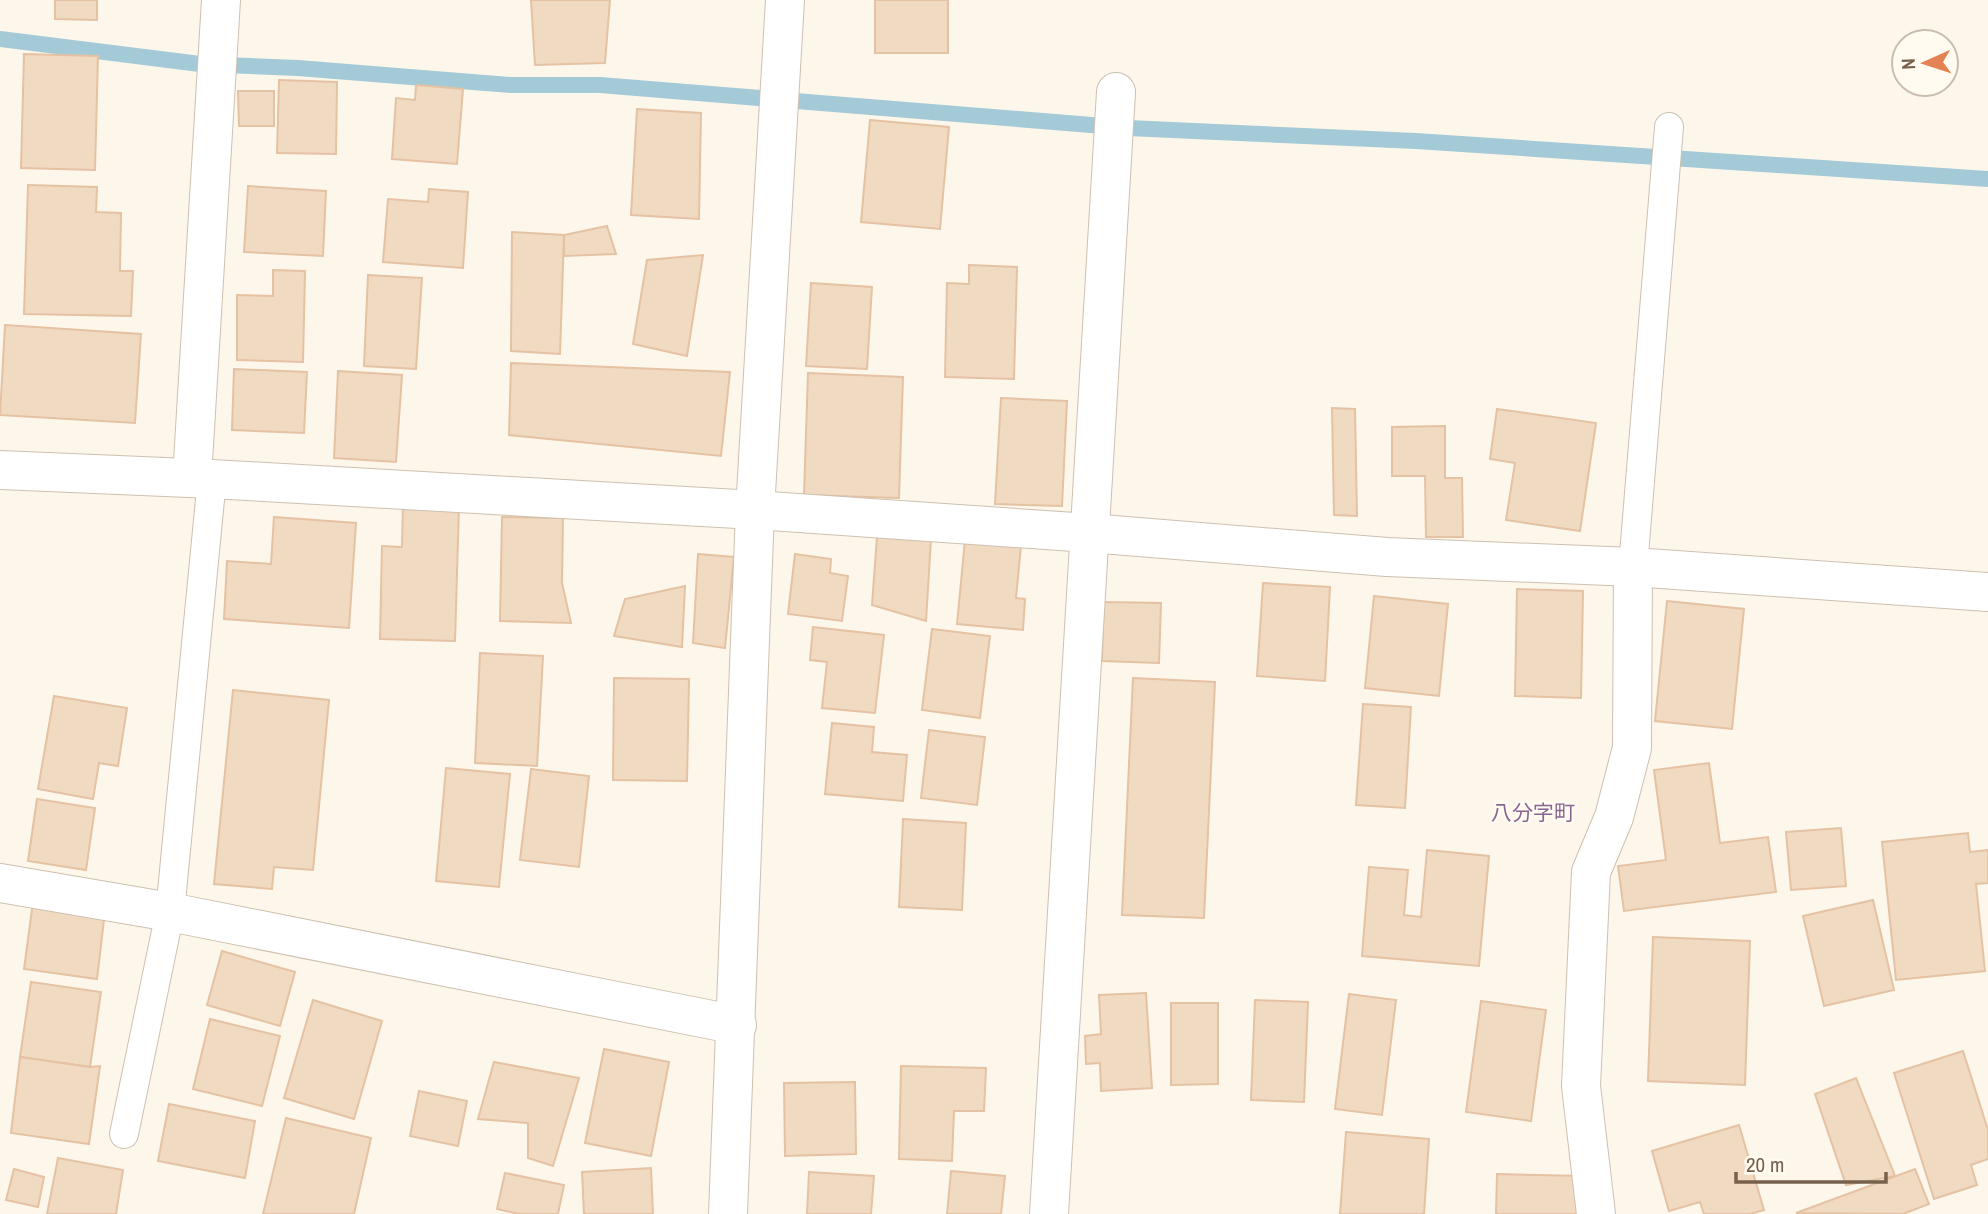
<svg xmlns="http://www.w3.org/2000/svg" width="1988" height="1214" font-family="'Archivo Narrow','Noto Sans JP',sans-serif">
<rect width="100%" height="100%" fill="#fcf7ea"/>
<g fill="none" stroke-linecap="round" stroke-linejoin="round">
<path stroke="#a4cad8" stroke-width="16" d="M 0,39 L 200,64 L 298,68 L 511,85 L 600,85 L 1128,128 L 1416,141 L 1988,179"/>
</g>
<g fill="#f1dac2" stroke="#e4c2a3" stroke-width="2">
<path d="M 55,0 L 97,0 L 97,20 L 55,19 Z"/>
<path d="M 531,0 L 610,0 L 605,63 L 535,65 Z"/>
<rect x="875" y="0" width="73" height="53"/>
<path d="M 24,54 L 98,56 L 95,170 L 21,168 Z"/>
<path d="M 279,80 L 337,82 L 336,154 L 277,153 Z"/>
<path d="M 416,85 L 463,89 L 457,164 L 392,159 L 396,98 L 415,100 Z"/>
<path d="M 238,91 L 274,91 L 274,126 L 239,126 Z"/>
<path d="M 637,109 L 701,113 L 699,219 L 631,215 Z"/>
<path d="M 870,120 L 949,127 L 940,229 L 861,222 Z"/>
<path d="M 28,185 L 97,187 L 96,212 L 121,213 L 120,271 L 133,271 L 131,316 L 24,314 Z"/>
<path d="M 248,186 L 326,191 L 323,256 L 244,252 Z"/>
<path d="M 429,189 L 468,192 L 463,268 L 383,262 L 388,199 L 428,202 Z"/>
<path d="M 607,226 L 616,254 L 564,256 L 564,235 Z"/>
<path d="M 512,232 L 564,235 L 560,354 L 511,351 Z"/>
<path d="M 703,255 L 687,356 L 633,344 L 647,260 Z"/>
<path d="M 969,265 L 1017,267 L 1014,379 L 945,377 L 947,283 L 969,284 Z"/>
<path d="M 273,270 L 305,271 L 303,362 L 237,360 L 237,295 L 273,296 Z"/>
<path d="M 368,275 L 422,278 L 416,369 L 364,366 Z"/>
<path d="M 811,283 L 872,287 L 867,369 L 806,366 Z"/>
<path d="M 5,325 L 141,334 L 135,423 L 0,415 Z"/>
<path d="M 511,363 L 730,372 L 721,456 L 509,435 Z"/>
<path d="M 234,369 L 307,372 L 304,433 L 232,430 Z"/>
<path d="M 338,371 L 402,375 L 396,462 L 334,458 Z"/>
<path d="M 808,373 L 903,377 L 899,498 L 804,495 Z"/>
<path d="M 1001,398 L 1067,401 L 1062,506 L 995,504 Z"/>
<path d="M 1332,408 L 1355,409 L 1357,516 L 1334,515 Z"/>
<path d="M 1497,409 L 1596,423 L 1580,531 L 1506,520 L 1515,463 L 1490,459 Z"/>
<path d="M 1445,426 L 1445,478 L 1462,478 L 1463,537 L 1426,537 L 1425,476 L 1392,476 L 1392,427 Z"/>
<path d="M 403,504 L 459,506 L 455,641 L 380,639 L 382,546 L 402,547 Z"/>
<path d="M 274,517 L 356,523 L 349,628 L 224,619 L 227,561 L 271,564 Z"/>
<path d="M 502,517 L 563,518 L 562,583 L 571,623 L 500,621 Z"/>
<path d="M 877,536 L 931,539 L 926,621 L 872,605 Z"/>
<path d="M 965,540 L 1021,546 L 1016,598 L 1025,599 L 1023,630 L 957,624 Z"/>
<path d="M 698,554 L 734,557 L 725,648 L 693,643 Z"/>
<path d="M 795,554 L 831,559 L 830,573 L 848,576 L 842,621 L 788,614 Z"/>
<path d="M 1263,583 L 1330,587 L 1325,681 L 1257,676 Z"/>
<path d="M 685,586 L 682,647 L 614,636 L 625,599 Z"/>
<path d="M 1517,589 L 1583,591 L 1581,698 L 1515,696 Z"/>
<path d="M 1374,596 L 1448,604 L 1439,696 L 1365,688 Z"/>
<path d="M 1667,601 L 1744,609 L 1732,729 L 1655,721 Z"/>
<path d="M 1103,602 L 1161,603 L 1159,663 L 1102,661 Z"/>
<path d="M 813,627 L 884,635 L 875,713 L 822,708 L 827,662 L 810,660 Z"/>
<path d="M 932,629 L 990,636 L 980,718 L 922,710 Z"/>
<path d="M 480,653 L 543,656 L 537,766 L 475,763 Z"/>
<path d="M 614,678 L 689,679 L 687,781 L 613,780 Z"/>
<path d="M 1133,678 L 1215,682 L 1204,918 L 1122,915 Z"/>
<path d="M 233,690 L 329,700 L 313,870 L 274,867 L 272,889 L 214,884 Z"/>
<path d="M 54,696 L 127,708 L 118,766 L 99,763 L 93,799 L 38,789 Z"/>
<path d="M 1363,704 L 1411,707 L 1405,808 L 1356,805 Z"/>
<path d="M 832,723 L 874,727 L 872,752 L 907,755 L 903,801 L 825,794 Z"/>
<path d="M 929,730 L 985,737 L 977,805 L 921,798 Z"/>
<path d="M 1709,763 L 1720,843 L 1768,837 L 1776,892 L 1624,911 L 1618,866 L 1666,860 L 1654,770 Z"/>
<path d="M 446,768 L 510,774 L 499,887 L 436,881 Z"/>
<path d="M 531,769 L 589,776 L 579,867 L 520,860 Z"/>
<path d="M 37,799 L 95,808 L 86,870 L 28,861 Z"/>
<path d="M 903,819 L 966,823 L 962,910 L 899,907 Z"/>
<path d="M 1841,828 L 1846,886 L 1791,890 L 1786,832 Z"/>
<path d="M 1968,833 L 1970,852 L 1988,850 L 1988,883 L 1976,884 L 1985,971 L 1896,980 L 1882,842 Z"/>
<path d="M 1427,850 L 1489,856 L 1479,966 L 1362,956 L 1369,867 L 1408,870 L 1404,915 L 1421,917 Z"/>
<path d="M 1873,900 L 1894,990 L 1824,1006 L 1803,916 Z"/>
<path d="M 33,902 L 105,911 L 97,979 L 24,969 Z"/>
<path d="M 1653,937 L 1750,941 L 1745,1085 L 1648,1081 Z"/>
<path d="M 222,951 L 295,972 L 280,1026 L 207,1005 Z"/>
<path d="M 31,982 L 101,992 L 90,1067 L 20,1057 Z"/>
<path d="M 1146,993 L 1152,1088 L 1101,1091 L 1100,1063 L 1086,1064 L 1085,1036 L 1101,1034 L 1099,995 Z"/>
<path d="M 1349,994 L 1396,1000 L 1382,1115 L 1335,1109 Z"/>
<path d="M 313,1000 L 382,1021 L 354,1119 L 284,1098 Z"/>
<path d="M 1255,1000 L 1308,1002 L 1304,1102 L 1251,1100 Z"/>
<path d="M 1481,1001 L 1546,1010 L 1531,1121 L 1466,1112 Z"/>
<path d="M 1171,1003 L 1218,1003 L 1218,1084 L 1171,1085 Z"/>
<path d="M 210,1019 L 280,1036 L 262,1106 L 193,1089 Z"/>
<path d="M 604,1049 L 669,1062 L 651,1156 L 585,1143 Z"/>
<path d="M 1963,1051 L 1988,1130 L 1988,1159 L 1971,1165 L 1977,1185 L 1934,1199 L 1894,1073 Z"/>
<path d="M 20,1057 L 90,1067 L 100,1066 L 89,1144 L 11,1133 Z"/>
<path d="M 494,1062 L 579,1078 L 553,1166 L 528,1158 L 528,1123 L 478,1119 Z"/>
<path d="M 901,1066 L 986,1068 L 984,1111 L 954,1111 L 952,1161 L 899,1159 Z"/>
<path d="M 1856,1078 L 1895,1176 L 1846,1185 L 1815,1094 Z"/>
<path d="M 855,1082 L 856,1154 L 785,1156 L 784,1083 Z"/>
<path d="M 419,1091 L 467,1101 L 458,1146 L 410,1136 Z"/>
<path d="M 169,1104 L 255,1121 L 245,1178 L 158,1161 Z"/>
<path d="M 286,1118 L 371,1138 L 354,1214 L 263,1214 Z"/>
<path d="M 1739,1125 L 1764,1210 L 1750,1214 L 1704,1214 L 1700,1202 L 1669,1211 L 1652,1151 Z"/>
<path d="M 1346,1132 L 1429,1139 L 1424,1214 L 1340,1214 Z"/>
<path d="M 58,1158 L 123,1170 L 116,1214 L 47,1214 Z"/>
<path d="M 651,1168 L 653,1214 L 584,1214 L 582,1172 Z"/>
<path d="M 14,1169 L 44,1177 L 38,1207 L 6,1200 Z"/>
<path d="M 1915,1169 L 1929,1204 L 1903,1214 L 1796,1213 Z"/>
<path d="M 951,1171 L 1005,1176 L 1001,1214 L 947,1214 Z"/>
<path d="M 809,1172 L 874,1176 L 871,1214 L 807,1214 Z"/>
<path d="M 505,1173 L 564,1185 L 558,1214 L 519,1214 L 497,1209 Z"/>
<path d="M 1497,1174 L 1583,1176 L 1582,1214 L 1496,1214 Z"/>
</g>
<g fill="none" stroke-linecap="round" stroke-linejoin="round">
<defs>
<g id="lane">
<path d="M 1633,567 L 1669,127"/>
<path d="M 124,1134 L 170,912 L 212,479"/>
</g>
<g id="street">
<path d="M 0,470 L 212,479 L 755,510 L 1089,533 L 1387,557 L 1633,567 L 1988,592"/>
<path d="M 192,478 L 221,0"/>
<path d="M 0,883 L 170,912 L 737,1025"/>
<path d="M 728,1214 L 755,510 L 785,0"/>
<path d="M 1049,1214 L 1116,92"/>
<path d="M 1596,1214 L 1581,1086 L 1591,872 L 1614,817 L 1632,748 L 1633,567"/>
</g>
</defs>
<use href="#lane" stroke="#cec0af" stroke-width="30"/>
<use href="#street" stroke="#cec0af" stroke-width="40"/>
<use href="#lane" stroke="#fff" stroke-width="28"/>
<use href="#street" stroke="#fff" stroke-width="38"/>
</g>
<g text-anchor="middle" stroke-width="5" stroke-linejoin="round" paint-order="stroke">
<g font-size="21" fill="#886693" stroke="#fffbf1">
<text x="1533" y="820">八分字町</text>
</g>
</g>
<g transform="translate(1925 63) rotate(267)"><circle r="33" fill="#fffbf1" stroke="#c9bdaf" stroke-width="2"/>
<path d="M0-5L12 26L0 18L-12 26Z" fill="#e38253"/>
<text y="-10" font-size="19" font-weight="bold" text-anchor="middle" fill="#77614d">N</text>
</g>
<path d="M1736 1172v10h150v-10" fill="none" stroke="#77614d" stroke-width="3.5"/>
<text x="1746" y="1172" font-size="21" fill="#77614d" stroke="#fffbf1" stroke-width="5" paint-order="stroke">20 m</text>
</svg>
